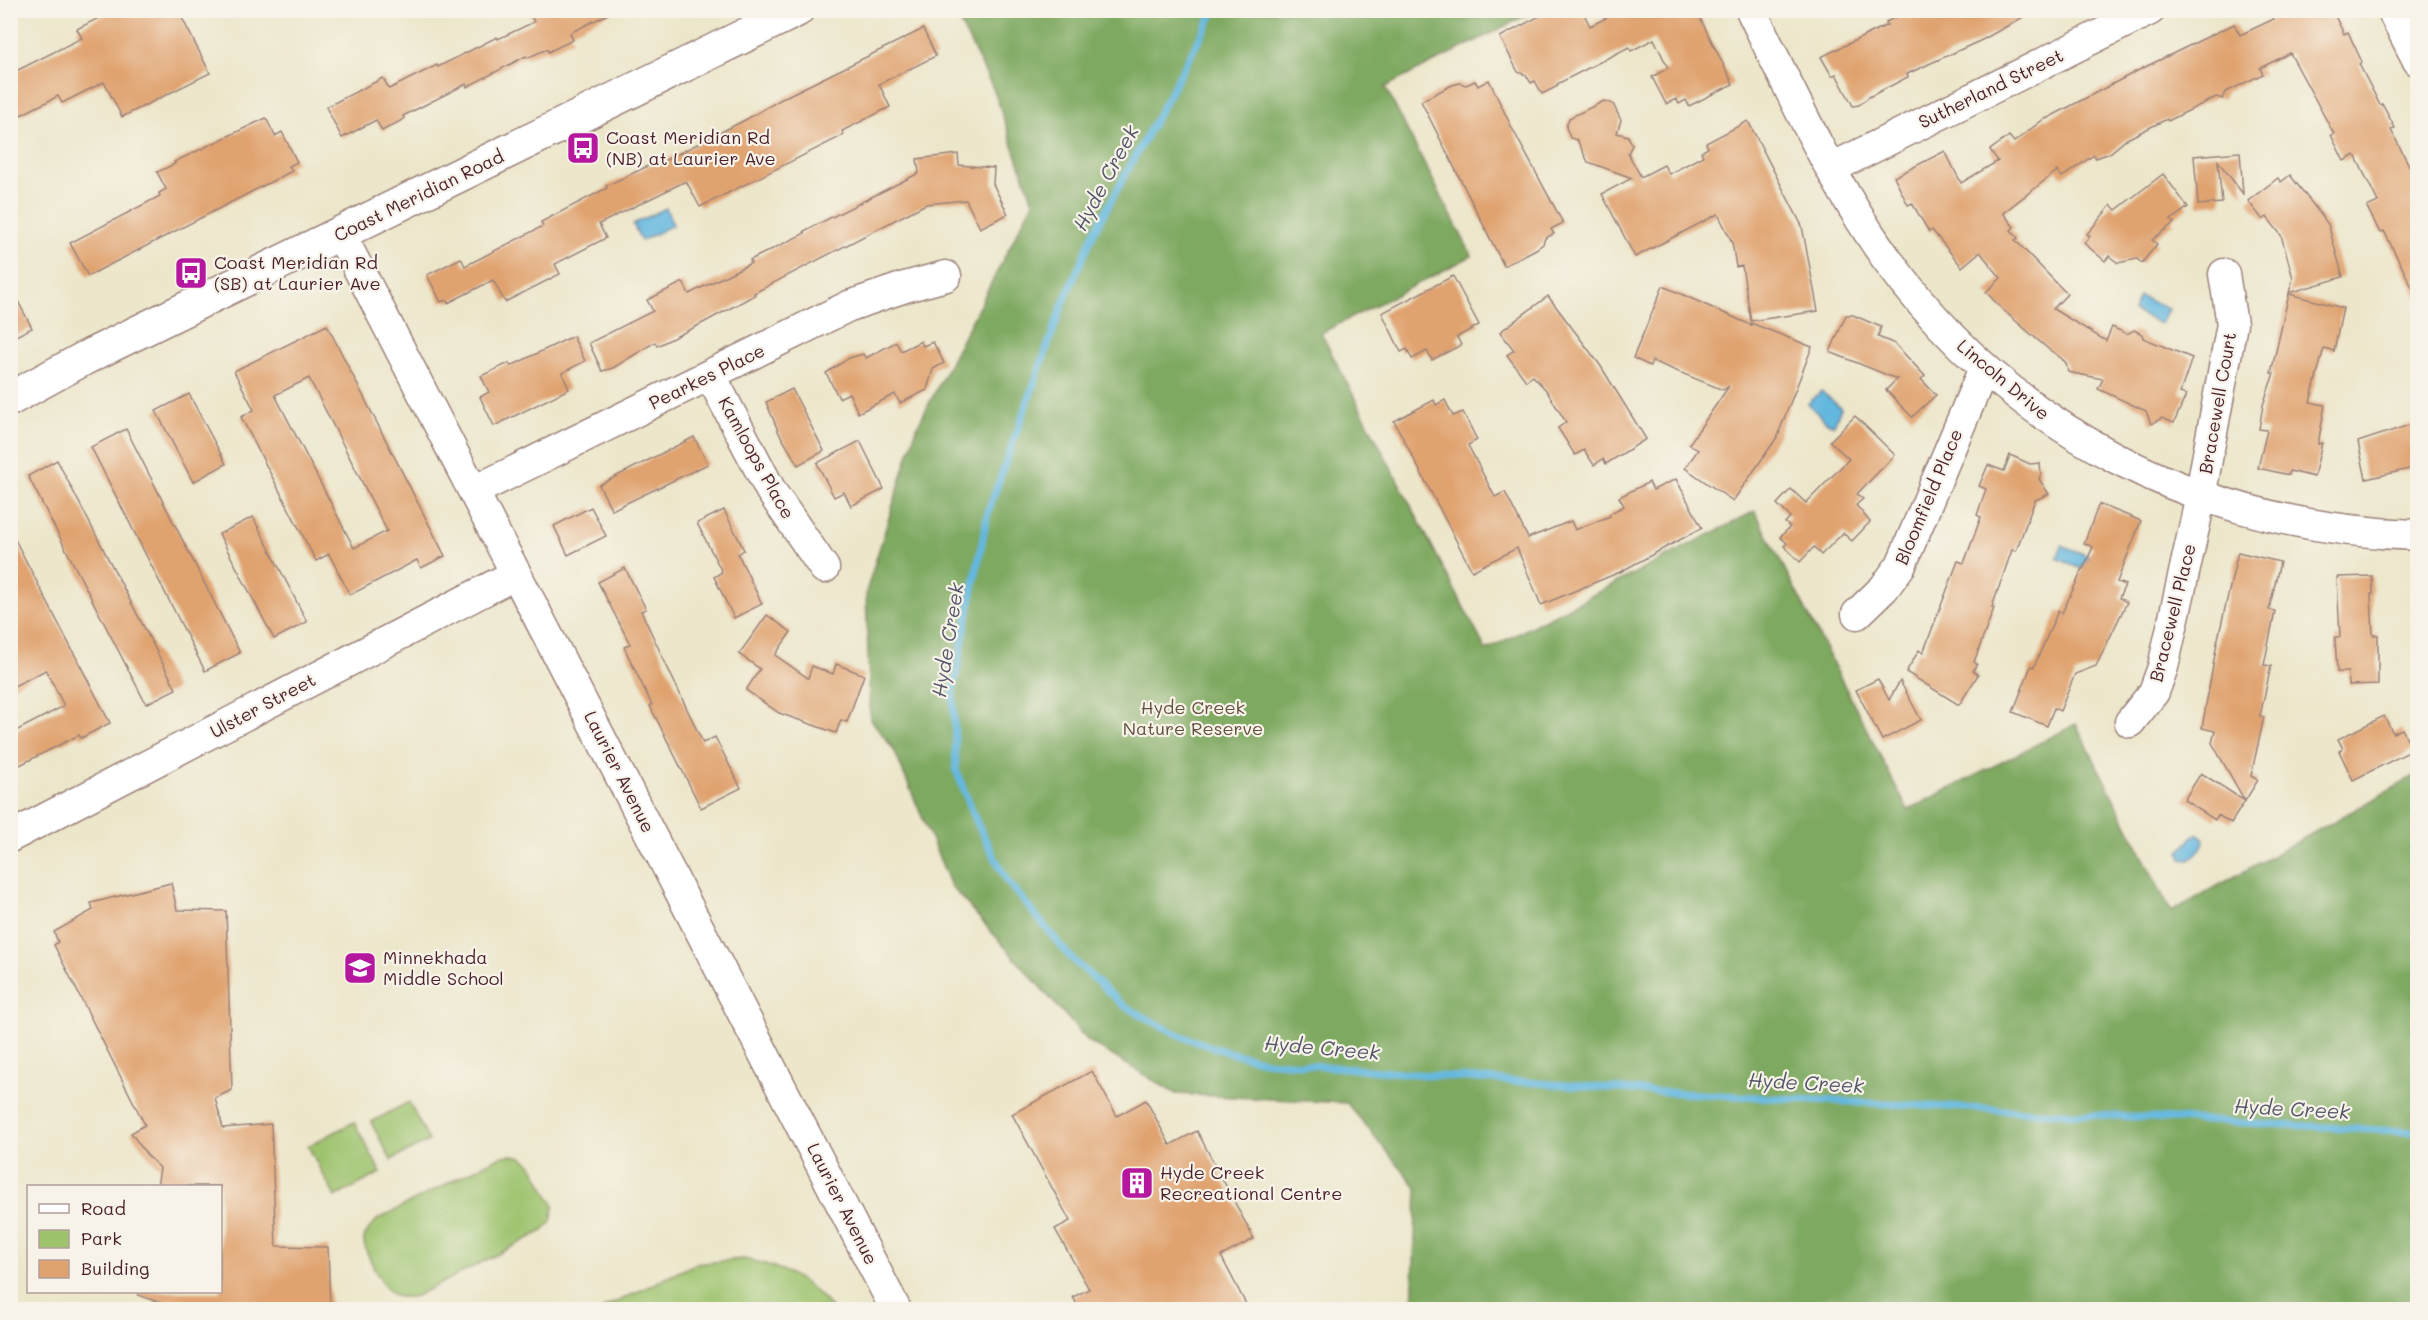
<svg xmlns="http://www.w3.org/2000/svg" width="2428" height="1320" font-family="Mali,sans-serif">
<rect width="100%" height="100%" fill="#f7f3e8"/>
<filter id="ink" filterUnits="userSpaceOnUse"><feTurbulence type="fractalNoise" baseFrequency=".0167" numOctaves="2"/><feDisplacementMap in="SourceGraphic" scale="12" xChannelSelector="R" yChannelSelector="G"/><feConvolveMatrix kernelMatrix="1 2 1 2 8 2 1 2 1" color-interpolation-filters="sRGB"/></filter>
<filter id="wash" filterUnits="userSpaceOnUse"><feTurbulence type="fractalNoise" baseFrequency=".008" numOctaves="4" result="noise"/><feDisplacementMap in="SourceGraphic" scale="24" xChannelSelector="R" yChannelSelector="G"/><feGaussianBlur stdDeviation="1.35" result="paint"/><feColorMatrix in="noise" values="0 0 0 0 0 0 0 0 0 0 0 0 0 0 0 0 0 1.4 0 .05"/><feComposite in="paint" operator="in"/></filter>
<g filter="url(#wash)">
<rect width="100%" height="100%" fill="#ece6ca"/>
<g fill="#9dc36d" stroke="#74714c" stroke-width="1.5">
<path d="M 409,1102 L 429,1141 L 391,1160 L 371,1122 Z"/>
<path d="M 354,1122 L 381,1173 L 335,1197 L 308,1146 Z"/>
<path d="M 512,1155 L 522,1157 L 532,1165 L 554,1206 L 551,1222 L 543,1231 L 416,1296 C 407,1298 397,1299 390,1292 C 382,1286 362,1247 364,1238 C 366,1231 373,1224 378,1219 L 501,1156 Z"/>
<path d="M 743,1259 C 779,1265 809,1280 832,1309 L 602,1309 L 695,1264 Z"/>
</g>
<path fill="#7ea960" stroke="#646446" stroke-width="1.5" d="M 954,11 L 1535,11 L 1385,87 L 1472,256 L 1321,333 L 1486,650 L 1755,511 L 1908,810 L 2076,724 L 2171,912 L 2417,775 L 2417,1309 L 1412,1309 L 1417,1188 L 1347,1103 L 1176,1094 L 1088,1041 L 951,886 L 894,750 L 870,718 L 866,592 L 917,427 L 1033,202 L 993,88 Z"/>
<g fill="#63b8df" stroke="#566c85" stroke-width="1.5">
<path d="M 666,208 L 673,225 L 641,241 L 633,224 Z"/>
<path d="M 2139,296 L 2168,309 L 2161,324 L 2133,311 Z"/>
<path d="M 1821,391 L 1841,408 L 1834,425 L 1825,421 L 1808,404 Z"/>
<path d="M 2062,545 L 2088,556 L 2082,569 L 2057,558 Z"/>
<path d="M 2199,834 L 2204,839 L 2203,846 L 2190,860 L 2182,859 L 2180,851 L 2193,836 Z"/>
</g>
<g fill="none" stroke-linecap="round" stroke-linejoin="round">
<path stroke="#63b8df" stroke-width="7" d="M 1215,10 L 1094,232 L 1062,306 L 988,512 L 953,691 L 956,770 L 977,823 L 1007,881 L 1070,957 L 1123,1005 L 1152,1021 L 1181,1036 L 1224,1051 L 1264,1061 L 1427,1075 L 1662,1092 L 2418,1132"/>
</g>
<g id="blocks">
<g fill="#e0a370" fill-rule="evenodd">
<path d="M 114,10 L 178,10 L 210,73 L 122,117 L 104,82 L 62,103 L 58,96 L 21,115 L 10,93 L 10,74 L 82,38 L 77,29 Z"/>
<path d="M 528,10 L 616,10 L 570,33 L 573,40 L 548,52 L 547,49 L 527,58 L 526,56 L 467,87 L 466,84 L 403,116 L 404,119 L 382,131 L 376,120 L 342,138 L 326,107 L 383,78 L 389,89 L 437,65 L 438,67 L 497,37 L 498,39 L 534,22 Z"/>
<path d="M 1551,10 L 1582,10 L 1590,26 L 1622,10 L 1696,10 L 1733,84 L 1689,106 L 1686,100 L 1679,104 L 1676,99 L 1666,104 L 1652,77 L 1668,68 L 1654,39 L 1631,51 L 1629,47 L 1557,84 L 1558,86 L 1542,94 L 1535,81 L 1531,83 L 1526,75 L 1518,72 L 1500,37 Z"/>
<path d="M 1910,10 L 2036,10 L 1984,39 L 1907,74 L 1908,77 L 1869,97 L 1859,105 L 1853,106 L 1836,74 L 1832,76 L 1821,57 L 1887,25 L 1886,22 Z"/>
<path d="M 2270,10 L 2332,10 L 2344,34 L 2348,32 L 2362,62 L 2359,64 L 2380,105 L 2382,104 L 2395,128 L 2391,130 L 2418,183 L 2418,299 L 2384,231 L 2380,233 L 2367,207 L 2378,202 L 2355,155 L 2344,161 L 2331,135 L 2334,134 L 2290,53 L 2260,68 L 2263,74 L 2226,92 L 2223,99 L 2216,97 L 2168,121 L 2167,119 L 2127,139 L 2110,153 L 2096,158 L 2094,155 L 2062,177 L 2057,171 L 2003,213 L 2014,227 L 2011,230 L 2018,238 L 2015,240 L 2067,294 L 2053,309 L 2106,341 L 2112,327 L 2127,334 L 2134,330 L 2142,334 L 2143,338 L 2192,358 L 2180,393 L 2186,395 L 2174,423 L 2162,418 L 2151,424 L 2146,411 L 2098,389 L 2103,379 L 2068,372 L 2066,363 L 2061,358 L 2047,348 L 2002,309 L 1986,292 L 2001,278 L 1980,252 L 1962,267 L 1932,230 L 1929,232 L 1912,203 L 1908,205 L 1894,177 L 1945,151 L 1961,183 L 1998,161 L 1990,150 L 2009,136 L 2014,142 L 2045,118 L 2046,119 L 2141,69 L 2234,24 L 2240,35 L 2274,19 Z"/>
<path d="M 923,29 L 936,56 L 879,84 L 890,107 L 842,131 L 844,135 L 700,207 L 686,181 L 599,224 L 606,238 L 555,264 L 560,274 L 505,302 L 493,280 L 448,303 L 446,300 L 441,302 L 427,275 L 461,258 L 465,266 L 543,226 L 541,222 L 607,188 L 606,186 L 656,162 L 658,164 L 745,120 L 785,97 Z"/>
<path d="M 1489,80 L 1512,128 L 1563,223 L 1551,229 L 1554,234 L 1545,238 L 1543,244 L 1536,249 L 1504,266 L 1421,101 L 1452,85 L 1460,83 L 1466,85 L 1475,81 L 1478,86 Z"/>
<path d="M 1604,101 L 1613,104 L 1621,120 L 1617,133 L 1628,136 L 1632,145 L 1628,153 L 1641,177 L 1664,165 L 1669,174 L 1703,156 L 1701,152 L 1708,148 L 1706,143 L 1748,121 L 1802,226 L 1818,311 L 1751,321 L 1742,266 L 1736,267 L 1732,242 L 1718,214 L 1635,257 L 1602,194 L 1632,178 L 1588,162 L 1577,140 L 1570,138 L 1566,127 L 1569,118 Z"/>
<path d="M 266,118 L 275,136 L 282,132 L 297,162 L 289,166 L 292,171 L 88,276 L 70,243 L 160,196 L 159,193 L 166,189 L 157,172 L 175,164 L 174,162 Z"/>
<path d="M 2240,152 L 2243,194 L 2218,161 L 2222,203 L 2198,205 L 2194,156 Z"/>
<path d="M 958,154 L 959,165 L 994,168 L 993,184 L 1008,214 L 980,228 L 966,200 L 926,204 L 754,293 L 755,295 L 703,323 L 657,346 L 655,342 L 613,368 L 602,371 L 589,343 L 653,311 L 647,300 L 683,282 L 689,294 L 751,263 L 750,260 L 805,233 L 804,231 L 919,173 L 917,159 Z"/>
<path d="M 2163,174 L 2188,207 L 2171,220 L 2174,223 L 2152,240 L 2157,244 L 2142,263 L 2137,259 L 2118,263 L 2109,256 L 2105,261 L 2084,243 L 2090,236 L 2087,234 L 2111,205 L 2116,210 Z"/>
<path d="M 2290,175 L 2328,224 L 2343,277 L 2289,293 L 2293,278 L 2281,235 L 2267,217 L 2263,220 L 2248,201 L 2278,178 L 2281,182 Z"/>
<path d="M 1453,276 L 1479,325 L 1457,337 L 1461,345 L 1432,360 L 1427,351 L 1412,359 L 1407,349 L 1401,352 L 1382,313 Z"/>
<path d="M 10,286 L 32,328 L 10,339 Z"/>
<path d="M 1663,286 L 1751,325 L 1751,323 L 1812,347 L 1779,432 L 1780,433 L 1733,501 L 1685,468 L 1698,450 L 1689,444 L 1729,386 L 1723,390 L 1652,361 L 1650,366 L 1633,358 Z"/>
<path d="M 2289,294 L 2343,308 L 2334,351 L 2324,348 L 2310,402 L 2325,405 L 2318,444 L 2322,443 L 2314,477 L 2290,471 L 2289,475 L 2258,468 L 2267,430 L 2259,429 L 2263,405 L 2274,373 L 2271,373 Z"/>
<path d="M 1548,296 L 1600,365 L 1646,439 L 1606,464 L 1603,459 L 1594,465 L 1584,450 L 1575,455 L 1558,428 L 1566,422 L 1546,390 L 1533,376 L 1526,381 L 1507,355 L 1514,350 L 1500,332 Z"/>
<path d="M 1846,315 L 1853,315 L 1881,327 L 1878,337 L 1895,344 L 1925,376 L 1921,379 L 1936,395 L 1912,417 L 1886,390 L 1897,379 L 1830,352 Z"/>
<path d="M 327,325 L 445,556 L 421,568 L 417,560 L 350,595 L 329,554 L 316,561 L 241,417 L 254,410 L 234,371 ZM 309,378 L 387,531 L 354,548 L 275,395 Z"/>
<path d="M 573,336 L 585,361 L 562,373 L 569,389 L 494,426 L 480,397 L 489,392 L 481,376 L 509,363 L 511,366 Z"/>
<path d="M 921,341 L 923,346 L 933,342 L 944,363 L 933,369 L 927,390 L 900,403 L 895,394 L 858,413 L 849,393 L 839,398 L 826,373 L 849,358 L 863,354 L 866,358 L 896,342 L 901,351 Z"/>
<path d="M 792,389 L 824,451 L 798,465 L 779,433 L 766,402 Z"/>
<path d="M 189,394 L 226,464 L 193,482 L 156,411 Z"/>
<path d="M 1434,400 L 1436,405 L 1445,400 L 1453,416 L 1463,412 L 1477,440 L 1468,445 L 1495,497 L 1505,492 L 1528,538 L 1571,521 L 1575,530 L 1610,516 L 1609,514 L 1624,506 L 1619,497 L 1649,482 L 1653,490 L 1676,479 L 1702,528 L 1620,572 L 1541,605 L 1517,548 L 1472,571 L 1405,442 L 1394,421 Z"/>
<path d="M 1855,416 L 1895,455 L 1857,494 L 1863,499 L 1856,505 L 1870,522 L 1852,541 L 1843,533 L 1821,555 L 1814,547 L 1800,562 L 1784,546 L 1787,543 L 1780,537 L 1790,527 L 1785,523 L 1790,517 L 1777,504 L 1791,489 L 1806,503 L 1849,459 L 1830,441 Z"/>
<path d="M 2418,422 L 2418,467 L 2366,479 L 2358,442 Z"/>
<path d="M 126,429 L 240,653 L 205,671 L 91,447 Z"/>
<path d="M 694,437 L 708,464 L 612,510 L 599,485 Z"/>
<path d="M 860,441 L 884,489 L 851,506 L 844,492 L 834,497 L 817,463 Z"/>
<path d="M 2010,455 L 2030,464 L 2040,463 L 2041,474 L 2039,479 L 2049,494 L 2035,500 L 2016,551 L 2012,550 L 1992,607 L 1994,608 L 1974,662 L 1977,664 L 1973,671 L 1978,675 L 1959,705 L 1906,672 L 1919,650 L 1923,653 L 1958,561 L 1964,563 L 1981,517 L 1977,515 L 1986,489 L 1979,486 L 1988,465 L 2004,471 Z"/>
<path d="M 57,460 L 176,689 L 146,704 L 28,476 Z"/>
<path d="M 2099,504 L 2141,521 L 2117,582 L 2125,585 L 2119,598 L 2127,602 L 2096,666 L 2075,674 L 2060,711 L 2054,708 L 2047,726 L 2013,712 L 2031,666 L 2034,667 L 2058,611 L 2062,613 L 2093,547 L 2084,543 Z"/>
<path d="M 591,507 L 606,536 L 568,555 L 554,526 Z"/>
<path d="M 724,510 L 744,550 L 738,554 L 762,604 L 734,618 L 714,577 L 722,572 L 697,523 Z"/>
<path d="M 253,517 L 307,622 L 274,639 L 219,534 Z"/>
<path d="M 10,530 L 110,723 L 81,738 L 79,735 L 10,770 L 10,734 L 64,706 L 46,670 L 10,688 Z"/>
<path d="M 2238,552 L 2280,562 L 2269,610 L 2275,611 L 2264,665 L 2271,666 L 2260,716 L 2264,717 L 2251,776 L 2258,780 L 2245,801 L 2212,743 L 2215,731 L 2202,728 L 2217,643 Z"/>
<path d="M 625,568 L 646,609 L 641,611 L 703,743 L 715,737 L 741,788 L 701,808 L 650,706 L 652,705 L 624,647 L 630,644 L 598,582 Z"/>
<path d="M 2372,576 L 2373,594 L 2371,594 L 2373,635 L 2378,635 L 2378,684 L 2349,685 L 2348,672 L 2337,672 L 2335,637 L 2340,637 L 2337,577 Z"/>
<path d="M 767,615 L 791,632 L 775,655 L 808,678 L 812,666 L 833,674 L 836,664 L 864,675 L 847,722 L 841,720 L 836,733 L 779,713 L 746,690 L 760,669 L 739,654 Z"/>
<path d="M 1878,679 L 1889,700 L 1900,681 L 1921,720 L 1882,740 L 1856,690 Z"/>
<path d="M 2384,716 L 2393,733 L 2402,729 L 2413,750 L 2353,780 L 2339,751 L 2343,749 L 2338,739 Z"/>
<path d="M 2201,773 L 2245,801 L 2231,823 L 2218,815 L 2215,820 L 2184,800 Z"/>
<path d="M 171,883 L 177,910 L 226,911 L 232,1090 L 215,1098 L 223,1128 L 271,1124 L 276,1246 L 328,1247 L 330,1310 L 182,1310 L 138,1295 L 138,1292 L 220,1292 L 220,1186 L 157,1186 L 160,1168 L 147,1155 L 131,1133 L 145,1125 L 54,945 L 58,942 L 54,932 L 93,910 L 91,903 Z"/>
<path d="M 1092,1071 L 1117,1116 L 1146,1100 L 1170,1145 L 1197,1131 L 1254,1239 L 1221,1256 L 1249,1310 L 1080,1310 L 1073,1297 L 1089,1289 L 1055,1229 L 1070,1221 L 1012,1114 Z"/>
</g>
</g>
</g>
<g filter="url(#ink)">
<use href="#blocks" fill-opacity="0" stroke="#9b827a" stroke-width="1.5"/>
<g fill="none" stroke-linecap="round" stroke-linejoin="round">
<defs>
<g id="minor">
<path d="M 1751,10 C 1792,94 1832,182 1886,258 C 2011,432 2204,529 2418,535"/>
<path d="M 2392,10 L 2418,61"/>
<path d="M 1832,168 L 2150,10"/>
<path d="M 341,235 L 896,1310"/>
<path d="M 711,376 L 771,491 L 824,568"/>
<path d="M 474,491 L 849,306 L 905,287 L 946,276"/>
<path d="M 1857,614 L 1884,588 L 1901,565 L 1984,368"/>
<path d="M 2130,722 L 2154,692 L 2163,667 L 2196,519 L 2232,324 L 2224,274"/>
<path d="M 10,837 L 516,574"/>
</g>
<path id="major" d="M 10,399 L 85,358 L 797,10"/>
</defs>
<use href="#minor" stroke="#9b827a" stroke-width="33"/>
<use href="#major" stroke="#9b827a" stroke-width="36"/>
<use href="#minor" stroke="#fff" stroke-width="30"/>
<use href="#major" stroke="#fff" stroke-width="33"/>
</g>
</g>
<defs>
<symbol id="bus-square" viewBox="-11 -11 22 22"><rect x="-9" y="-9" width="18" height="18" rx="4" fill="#b5179e" stroke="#f7f3e8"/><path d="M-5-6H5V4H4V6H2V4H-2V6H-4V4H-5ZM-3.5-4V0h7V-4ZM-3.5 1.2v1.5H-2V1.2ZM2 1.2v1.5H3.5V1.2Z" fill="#fff"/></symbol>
<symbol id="school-square" viewBox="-11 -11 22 22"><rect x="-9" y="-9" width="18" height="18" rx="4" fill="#b5179e" stroke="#f7f3e8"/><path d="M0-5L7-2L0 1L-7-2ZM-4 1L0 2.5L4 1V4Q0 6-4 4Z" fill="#fff"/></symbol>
<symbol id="building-square" viewBox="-11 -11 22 22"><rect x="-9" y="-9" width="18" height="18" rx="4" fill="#b5179e" stroke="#f7f3e8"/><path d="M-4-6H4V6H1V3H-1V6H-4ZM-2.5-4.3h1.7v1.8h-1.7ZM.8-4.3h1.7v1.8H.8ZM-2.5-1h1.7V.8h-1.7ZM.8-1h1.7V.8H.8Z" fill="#fff"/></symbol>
</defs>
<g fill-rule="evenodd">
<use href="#bus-square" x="564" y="129" width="38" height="38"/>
<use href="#bus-square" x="172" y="254" width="38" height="38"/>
<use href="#school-square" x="341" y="949" width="38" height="38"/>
<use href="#building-square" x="1118" y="1164" width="38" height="38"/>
</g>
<g text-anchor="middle" stroke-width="4.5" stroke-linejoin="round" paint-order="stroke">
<g font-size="18" fill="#4a1f2b" stroke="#f7f3e8">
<text transform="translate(1991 89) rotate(-26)" y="6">Sutherland Street</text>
<text transform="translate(419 196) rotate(-26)" y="6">Coast Meridian Road</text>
<text transform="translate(707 377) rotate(-26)" y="6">Pearkes Place</text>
<text transform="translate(2003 380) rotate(40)" y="6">Lincoln Drive</text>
<text transform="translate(2218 403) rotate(-80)" y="6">Bracewell Court</text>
<text transform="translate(756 458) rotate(61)" y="6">Kamloops Place</text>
<text transform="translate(1929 497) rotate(-67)" y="6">Bloomfield Place</text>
<text transform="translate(2173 613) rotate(-76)" y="6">Bracewell Place</text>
<text transform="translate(263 706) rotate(-28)" y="6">Ulster Street</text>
<text transform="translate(619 772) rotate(63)" y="6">Laurier Avenue</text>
<text transform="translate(842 1204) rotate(63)" y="6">Laurier Avenue</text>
</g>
<g font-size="18" fill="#4a1f2b" stroke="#f7f3e8" text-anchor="start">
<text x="606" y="144">Coast Meridian Rd<tspan x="606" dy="21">(NB) at Laurier Ave</tspan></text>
<text x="214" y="269">Coast Meridian Rd<tspan x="214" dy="21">(SB) at Laurier Ave</tspan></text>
<text x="383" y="964">Minnekhada<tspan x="383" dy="21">Middle School</tspan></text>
<text x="1160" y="1179">Hyde Creek<tspan x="1160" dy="21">Recreational Centre</tspan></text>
</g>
<g font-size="18" fill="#63503f" stroke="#f7f3e8">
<text x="1193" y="714">Hyde Creek<tspan x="1193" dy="21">Nature Reserve</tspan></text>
</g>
<g font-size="20" font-style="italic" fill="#53556a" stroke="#f7f3e8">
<text transform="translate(1106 178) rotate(-62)" y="7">Hyde Creek</text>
<text transform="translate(948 640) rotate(-81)" y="7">Hyde Creek</text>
<text transform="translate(1322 1048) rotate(5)" y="7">Hyde Creek</text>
<text transform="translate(1806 1083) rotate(3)" y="7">Hyde Creek</text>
<text transform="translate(2292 1109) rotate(3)" y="7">Hyde Creek</text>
</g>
</g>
<rect width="2428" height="1320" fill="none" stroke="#f7f3e8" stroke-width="36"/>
<rect x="27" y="1185" width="195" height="108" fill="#f7f3e8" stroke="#b29e9c" stroke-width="1.5"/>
<rect x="39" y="1204" width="30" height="9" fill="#ffffff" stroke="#b29e9c" stroke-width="1.5"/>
<text x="81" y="1215" font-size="18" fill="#4a1f2b">Road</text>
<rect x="39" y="1230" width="30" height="18" fill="#9dc36d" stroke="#b29e9c" stroke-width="1.5"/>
<text x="81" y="1245" font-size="18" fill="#4a1f2b">Park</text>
<rect x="39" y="1260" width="30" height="18" fill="#e0a370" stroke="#b29e9c" stroke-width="1.5"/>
<text x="81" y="1275" font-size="18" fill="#4a1f2b">Building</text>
</svg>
